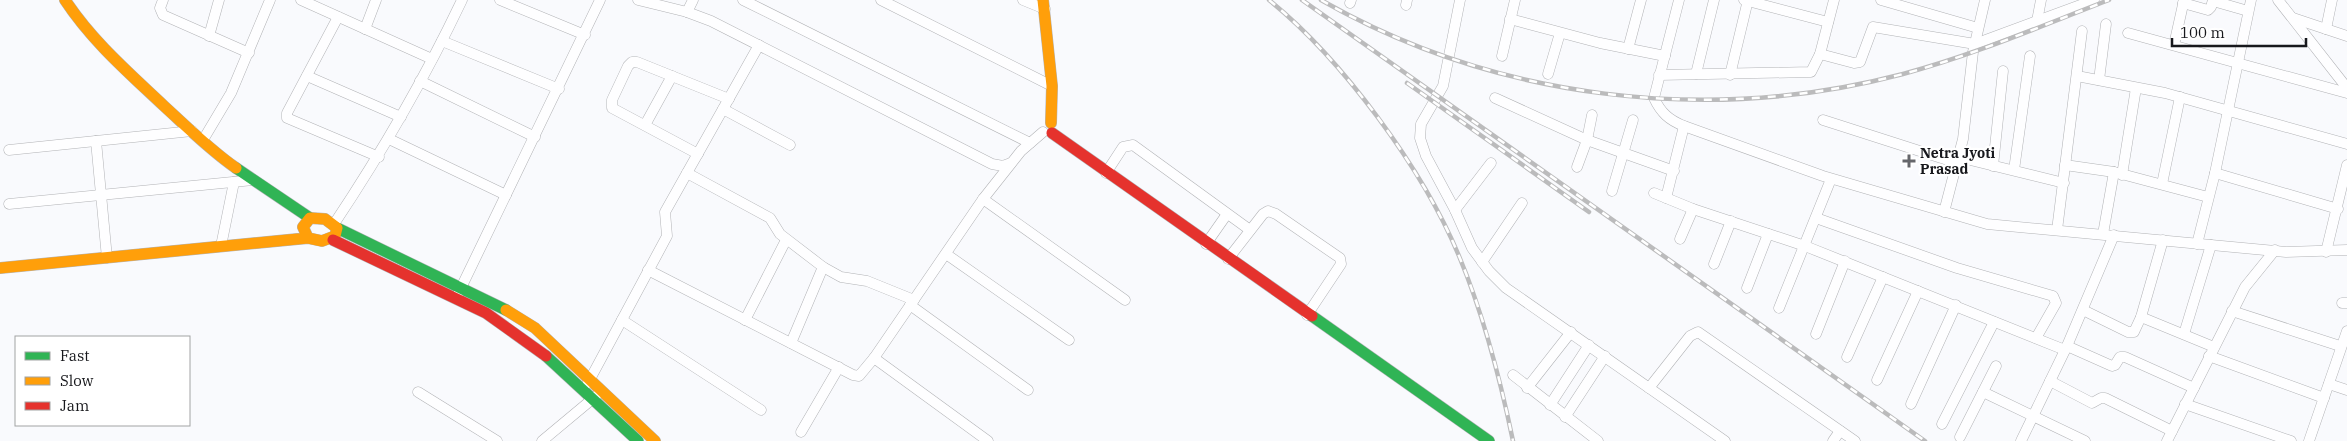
<svg xmlns="http://www.w3.org/2000/svg" width="2347" height="441" font-family="'IBM Plex Serif',serif">
<rect width="100%" height="100%" fill="#f9fafd"/>
<g fill="none" stroke-linecap="round" stroke-linejoin="round">
<defs>
<g id="street">
<path d="M 163,0 L 160,8 L 163,15 L 249,53"/>
<path d="M 301,0 L 432,59"/>
<path d="M 500,0 L 585,35"/>
<path d="M 638,0 L 687,12 L 711,21 L 992,164 L 1003,166 L 1011,163"/>
<path d="M 743,0 L 1030,143"/>
<path d="M 881,0 L 1052,86"/>
<path d="M 1023,0 L 1045,9"/>
<path d="M 1460,0 L 1443,86 L 1421,124 L 1420,138 L 1426,156 L 1455,210 L 1472,248 L 1489,271 L 1506,288 L 1725,441"/>
<path d="M 1679,0 L 1654,98 C 1661,113 1669,120 1684,126 L 1823,176 L 1987,224 L 2286,252 L 2347,250"/>
<path d="M 1744,0 L 1828,22"/>
<path d="M 1881,0 L 1978,28"/>
<path d="M 2278,0 L 2347,88"/>
<path d="M 2213,1 L 2248,11"/>
<path d="M 1350,3 L 1351,0"/>
<path d="M 2183,3 L 2208,10 L 2211,7 L 2213,0"/>
<path d="M 1406,5 L 1407,0"/>
<path d="M 687,12 L 693,0"/>
<path d="M 338,17 L 287,113 L 287,118 L 379,157"/>
<path d="M 2293,18 L 2347,36"/>
<path d="M 1510,19 L 1600,43 L 1665,56"/>
<path d="M 2037,21 L 2041,0"/>
<path d="M 365,29 L 376,0"/>
<path d="M 2326,29 L 2332,0"/>
<path d="M 2128,33 L 2347,93"/>
<path d="M 209,36 L 219,0"/>
<path d="M 442,41 L 559,89"/>
<path d="M 2174,45 L 2184,0"/>
<path d="M 1628,49 L 1641,0"/>
<path d="M 1820,54 L 1854,63 L 1860,62 L 1873,27 L 1975,44 L 2094,0"/>
<path d="M 1502,56 L 1515,0"/>
<path d="M 1548,74 L 1560,33"/>
<path d="M 1696,74 L 1714,0"/>
<path d="M 1659,75 L 1811,72 L 1820,54 L 1834,0"/>
<path d="M 1730,75 L 1748,0"/>
<path d="M 307,76 L 401,117"/>
<path d="M 2077,76 L 2165,93 L 2347,144"/>
<path d="M 2099,80 L 2106,24"/>
<path d="M 420,81 L 535,137"/>
<path d="M 1495,98 L 1587,140 L 1674,171"/>
<path d="M 723,109 L 790,145"/>
<path d="M 1823,120 L 1957,163"/>
<path d="M 645,125 L 672,76"/>
<path d="M 389,139 L 506,195"/>
<path d="M 203,140 L 231,93 L 270,0"/>
<path d="M 96,141 L 107,258"/>
<path d="M 9,150 L 192,131"/>
<path d="M 698,154 L 612,108 L 612,100 L 628,66 L 632,62 L 637,62 L 729,99"/>
<path d="M 1958,157 L 2064,183"/>
<path d="M 2065,165 L 2114,172 L 2208,197"/>
<path d="M 1993,166 L 2003,71"/>
<path d="M 1577,167 L 1587,140 L 1592,115"/>
<path d="M 2014,170 L 2030,56"/>
<path d="M 687,173 L 770,218 L 780,234 L 823,267 L 841,277 L 867,281 L 914,300"/>
<path d="M 1106,173 L 1123,147 L 1133,145 L 1250,230"/>
<path d="M 2215,173 L 2338,209"/>
<path d="M 2122,175 L 2136,88"/>
<path d="M 2162,184 L 2180,97"/>
<path d="M 1612,191 L 1633,120"/>
<path d="M 1654,193 L 1693,209 L 1805,246 L 2065,350"/>
<path d="M 1666,198 L 1684,126"/>
<path d="M 983,199 L 1125,300"/>
<path d="M 9,204 L 253,180"/>
<path d="M 1455,210 L 1491,163"/>
<path d="M 1944,212 L 1963,139 L 1973,52 L 1985,0"/>
<path d="M 1816,218 L 1957,268 L 2053,296 L 2056,303 L 2036,338"/>
<path d="M 334,224 C 382,152 425,78 462,0"/>
<path d="M 2057,230 L 2082,31"/>
<path d="M 2103,234 L 2114,172"/>
<path d="M 1680,239 L 1693,209"/>
<path d="M 1206,244 L 1227,214"/>
<path d="M 2197,244 L 2215,173 L 2251,0"/>
<path d="M 221,246 L 234,182"/>
<path d="M 2326,252 L 2347,165"/>
<path d="M 946,254 L 1069,340"/>
<path d="M 1228,259 L 1263,214 L 1268,211 L 1276,214 L 1340,258 L 1341,264 L 1307,315"/>
<path d="M 1482,262 L 1522,203"/>
<path d="M 1714,264 L 1731,221"/>
<path d="M 648,270 L 853,375 L 859,376 L 874,358 L 983,199 L 1021,151 L 1043,132"/>
<path d="M 1747,288 L 1768,234"/>
<path d="M 459,292 L 600,0"/>
<path d="M 2342,303 L 2347,303"/>
<path d="M 910,305 L 1028,390"/>
<path d="M 1779,308 L 1831,179"/>
<path d="M 2083,310 L 2128,332 L 2134,332 L 2141,317 L 2163,240"/>
<path d="M 2232,311 L 2340,346"/>
<path d="M 2141,317 L 2214,347"/>
<path d="M 622,320 L 761,410"/>
<path d="M 745,320 L 786,240"/>
<path d="M 1816,334 L 1845,261"/>
<path d="M 2184,334 L 2211,245"/>
<path d="M 791,343 L 823,267"/>
<path d="M 2067,346 L 2112,366 L 2115,365 L 2120,357 L 2125,357 L 2194,388"/>
<path d="M 2209,356 L 2324,398"/>
<path d="M 1847,357 L 1883,277"/>
<path d="M 874,358 L 988,441"/>
<path d="M 1513,375 L 1598,441"/>
<path d="M 1877,380 L 1918,291"/>
<path d="M 2050,381 L 2092,403 L 2101,398 L 2105,398 L 2172,431"/>
<path d="M 588,383 L 667,236 L 665,212 L 759,45"/>
<path d="M 2329,384 L 2347,390"/>
<path d="M 1527,388 L 1571,332"/>
<path d="M 1649,388 L 1690,336 L 1698,332 L 1855,441"/>
<path d="M 418,392 L 497,441"/>
<path d="M 1983,392 L 2085,441"/>
<path d="M 1911,404 L 1956,305"/>
<path d="M 2185,404 L 2291,441"/>
<path d="M 1550,405 L 1589,345"/>
<path d="M 1565,417 L 1605,356"/>
<path d="M 1942,424 L 1994,322"/>
<path d="M 801,432 L 839,367"/>
<path d="M 1960,437 L 1996,366"/>
<path d="M 542,441 L 596,396"/>
<path d="M 1833,441 L 1840,431"/>
<path d="M 2021,441 L 2067,346 L 2114,235"/>
<path d="M 2167,441 L 2245,287 L 2275,250"/>
<path d="M 2309,441 L 2347,331"/>
</g>
<g id="fast">
<path d="M 236,168 L 310,218"/>
<path d="M 337,228 L 506,310"/>
<path d="M 1312,316 L 1489,441"/>
<path d="M 546,356 L 638,441"/>
</g>
<g id="slow">
<path d="M 65,0 C 92,41 128,72 164,106 C 187,127 210,150 236,168"/>
<path d="M 1043,0 L 1052,86 L 1051,123"/>
<path d="M 0,268 L 308,238 L 322,241 L 335,236 L 337,228 L 325,219 L 310,218 L 303,227 L 308,238"/>
<path d="M 506,310 L 535,328 L 655,441"/>
</g>
<g id="jam">
<path d="M 1052,133 L 1312,316"/>
<path d="M 333,240 L 486,313 L 546,356"/>
</g>
</defs>
<use href="#street" stroke="#b2b3b6" stroke-width="11"/>
<use href="#fast" stroke="#b2b3b6" stroke-width="12"/>
<use href="#slow" stroke="#b2b3b6" stroke-width="12"/>
<use href="#jam" stroke="#b2b3b6" stroke-width="12"/>
<use href="#street" stroke="#fefeff" stroke-width="10"/>
<use href="#fast" stroke="#30b455" stroke-width="11"/>
<use href="#slow" stroke="#ff9f0a" stroke-width="11"/>
<use href="#jam" stroke="#e5322d" stroke-width="11"/>
<defs>
<g id="rail">
<path d="M 1269,0 C 1342,59 1423,169 1459,256 C 1484,316 1500,378 1513,441"/>
<path d="M 1302,0 L 1925,441"/>
<path d="M 1321,0 C 1496,100 1709,125 1903,74 C 1974,55 2041,26 2109,0"/>
<path d="M 1407,83 L 1589,212"/>
</g>
</defs>
<use href="#rail" stroke="#bbbbbc" stroke-width="4.5"/>
<use href="#rail" stroke="#fff" stroke-width="2.5" stroke-dasharray="8" stroke-linecap="butt"/>
</g>
<path fill="#66676b" stroke="#fff" stroke-width="2" d="M1906.5 153.5h5v5h5v5h-5v5h-5v-5h-5v-5h5z"/>
<g text-anchor="middle" stroke-width="4.5" stroke-linejoin="round" paint-order="stroke">
<g font-size="14" font-weight="bold" fill="#17181c" stroke="#fff" text-anchor="start">
<text x="1920" y="158">Netra Jyoti<tspan x="1920" dy="16">Prasad</tspan></text>
</g>
</g>
<rect x="15" y="336" width="175" height="90" fill="#ffffff" stroke="#a2a3a4"/>
<rect x="25" y="352" width="25" height="8" fill="#30b455" stroke="#a2a3a4"/>
<text x="60" y="361" font-size="15" fill="#17181c">Fast</text>
<rect x="25" y="377" width="25" height="8" fill="#ff9f0a" stroke="#a2a3a4"/>
<text x="60" y="386" font-size="15" fill="#17181c">Slow</text>
<rect x="25" y="402" width="25" height="8" fill="#e5322d" stroke="#a2a3a4"/>
<text x="60" y="411" font-size="15" fill="#17181c">Jam</text>
<path d="M2172 38v8h134v-8" fill="none" stroke="#17181c" stroke-width="2.5"/>
<text x="2180" y="38" font-size="15" fill="#17181c" stroke="#ffffff" stroke-width="4" paint-order="stroke">100 m</text>
</svg>
